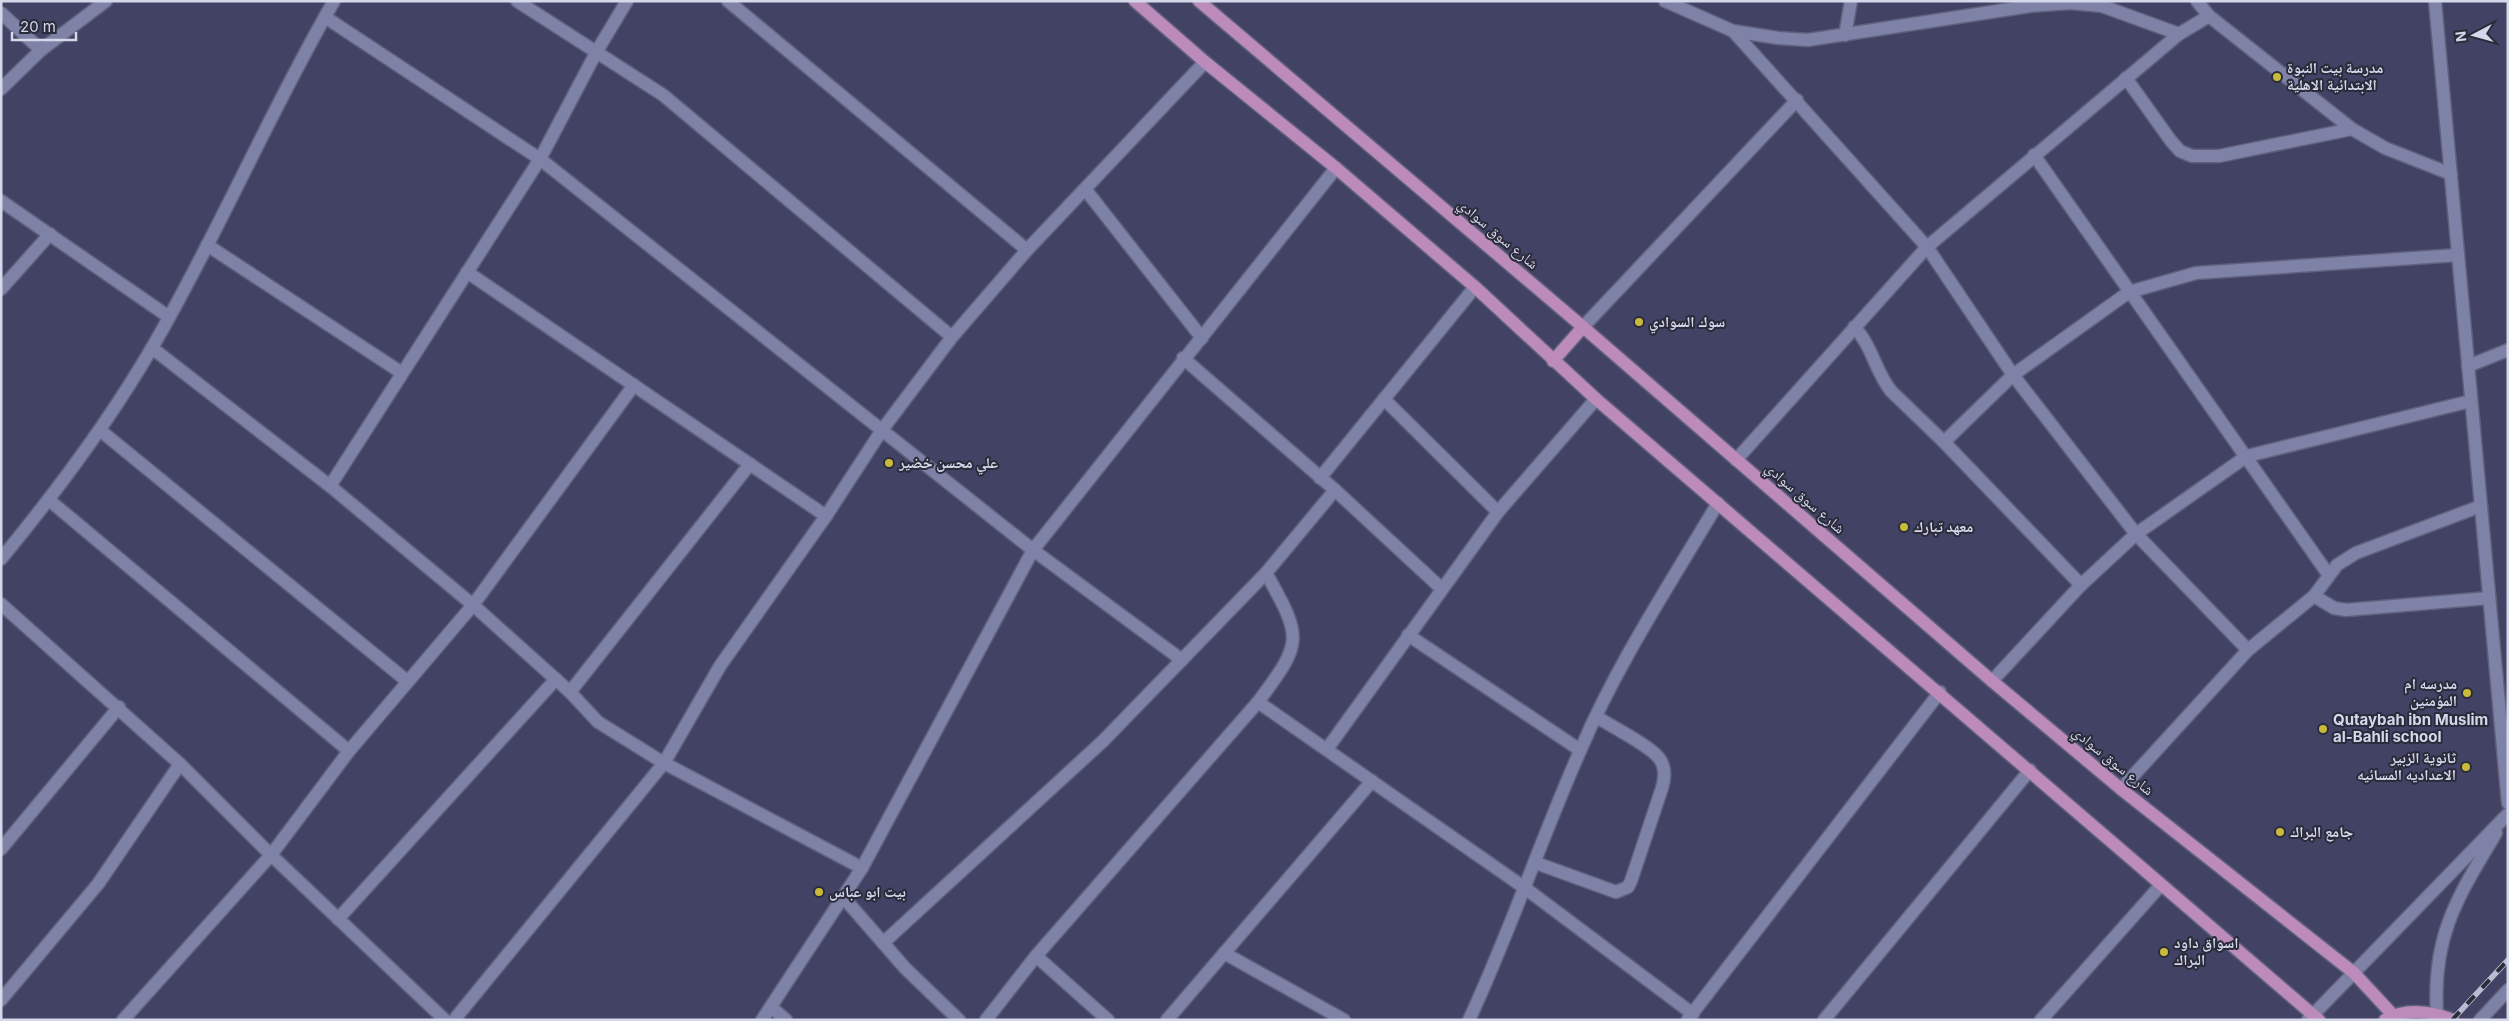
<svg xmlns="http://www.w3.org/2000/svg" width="2509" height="1021" font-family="Inter,'Noto Naskh Arabic',sans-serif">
<rect width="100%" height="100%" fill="#424364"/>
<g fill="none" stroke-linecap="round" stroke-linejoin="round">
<defs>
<g id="minor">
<path d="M 517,1 L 663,95 L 952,337"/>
<path d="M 728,1 L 1027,250"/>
<path d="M 1665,1 L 1733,31 L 1778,38 L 1808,40 L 2030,6 L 2071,3 L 2102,6 L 2179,34"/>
<path d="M 2197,1 L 2209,16 L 2352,129 L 2385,148 L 2451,174"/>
<path d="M 2435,1 L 2508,803"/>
<path d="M 1,13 L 41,50"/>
<path d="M 325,17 L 540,159 L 1033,550 L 1182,660"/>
<path d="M 1733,31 L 1927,247 L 2013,375 L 2136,534 L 2248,650"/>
<path d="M 1845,35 L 1851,1"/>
<path d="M 2126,78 L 2171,141 L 2180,151 L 2192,156 L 2219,156 L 2352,129"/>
<path d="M 1,89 L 41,50 L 106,1"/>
<path d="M 2034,155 L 2328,574"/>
<path d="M 1085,189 L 1202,338"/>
<path d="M 1,201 L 169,317"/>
<path d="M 207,245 L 402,373"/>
<path d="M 467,272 L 826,516"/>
<path d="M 1,289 L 50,234"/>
<path d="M 1583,327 L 1797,100"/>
<path d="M 1854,327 C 1872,345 1875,371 1891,391 L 1944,442 L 2081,585"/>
<path d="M 152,348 L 330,486 L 473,605 L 570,692 L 598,722 L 664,763 L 862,868"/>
<path d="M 1183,358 L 1335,490 L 1442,589"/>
<path d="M 2468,366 L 2508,350"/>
<path d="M 1384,399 L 1498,512"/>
<path d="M 101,431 L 407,681"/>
<path d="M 1944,442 L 2013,375 L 2129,292 L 2196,273 L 2458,255"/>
<path d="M 1736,460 L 1927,247 L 2179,34 L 2209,16"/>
<path d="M 1320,478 L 1475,287"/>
<path d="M 330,486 L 540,159 L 597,51 L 627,1"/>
<path d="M 49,500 L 349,751"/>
<path d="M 1,559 C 57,491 109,422 153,346 C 218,234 269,113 334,1"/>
<path d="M 2314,596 L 2334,608 L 2346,610 L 2489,598"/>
<path d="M 1,604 L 180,764 L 271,855 L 445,1020"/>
<path d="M 1408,635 L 1580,750"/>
<path d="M 1992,681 L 2081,585 L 2136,534 L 2247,456 L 2471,401"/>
<path d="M 570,692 L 750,464"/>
<path d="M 1258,702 L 1525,888 L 1693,1014"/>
<path d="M 1327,749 L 1498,512 L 1596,399"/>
<path d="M 2121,789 L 2248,650 L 2314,596 L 2337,565 L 2356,553 L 2481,506"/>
<path d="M 1,849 L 119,707"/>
<path d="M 1536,863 L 1616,892 L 1628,887 L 1631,881 L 1662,788 C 1665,778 1666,767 1659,758 C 1649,745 1612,727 1597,717"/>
<path d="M 844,898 L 905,968 L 959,1020"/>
<path d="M 338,919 L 556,679"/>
<path d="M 883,943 L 1103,741 L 1266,573 L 1335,490"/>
<path d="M 1224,953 L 1344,1020"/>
<path d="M 1036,956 L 1108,1020"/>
<path d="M 1,1000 L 98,884 L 180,764"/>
<path d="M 771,1007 L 786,1020"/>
<path d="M 2437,1014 C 2432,936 2457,898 2496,833"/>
<path d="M 1688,1019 L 1940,692"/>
<path d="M 123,1020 L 271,855 L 349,751 L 473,605 L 634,385"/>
<path d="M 454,1020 L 664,763 L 720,666 L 826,516 L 882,430 L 952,337 L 1027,250 L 1205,62"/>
<path d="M 762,1020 L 862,868 L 1033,550 L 1336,168"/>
<path d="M 986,1020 L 1036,956 L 1258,702 C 1303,642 1303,639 1266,573"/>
<path d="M 1167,1020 L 1372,781"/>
<path d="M 1469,1020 C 1510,932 1541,839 1580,751 C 1617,664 1670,584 1718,503"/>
<path d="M 1824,1020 L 2030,770"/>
<path d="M 2041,1020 L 2161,885"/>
<path d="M 2308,1020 L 2508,814"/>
<path d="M 2480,1020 L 2508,990"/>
</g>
<g id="major">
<path d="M 1135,1 L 1205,62 L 1336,168 L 1475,287 L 1596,399 L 2319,1020"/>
<path d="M 1199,1 L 1583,327 L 1992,681 L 2121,789 L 2354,973 L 2393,1015"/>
<path d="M 1553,361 L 1583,327"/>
<path d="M 2385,1020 C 2405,1008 2432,1011 2453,1020"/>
</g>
</defs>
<use href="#minor" stroke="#5f617c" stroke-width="15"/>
<use href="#major" stroke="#5f617c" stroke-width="15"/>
<use href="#minor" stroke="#7f82a7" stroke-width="12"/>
<use href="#major" stroke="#bc8bba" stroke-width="12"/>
<defs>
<path id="rail" d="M 2452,1020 L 2508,960"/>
</defs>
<use href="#rail" stroke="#babcd2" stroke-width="5.5"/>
<use href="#rail" stroke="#2a2b3b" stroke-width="4" stroke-dasharray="11" stroke-linecap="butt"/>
</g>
<g fill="#caba3a" stroke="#2a2b3b" stroke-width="2">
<circle cx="2277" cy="77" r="5"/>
<circle cx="1639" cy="322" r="5"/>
<circle cx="889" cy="463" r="5"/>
<circle cx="1904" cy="527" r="5"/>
<circle cx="2467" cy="693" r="5"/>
<circle cx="2323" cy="729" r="5"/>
<circle cx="2466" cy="767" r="5"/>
<circle cx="2280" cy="832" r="5"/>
<circle cx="819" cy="892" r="5"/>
<circle cx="2164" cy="952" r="5"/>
</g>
<g text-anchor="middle" stroke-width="4" stroke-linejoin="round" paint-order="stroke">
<g font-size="15" font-weight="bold" fill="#d5d7eb" stroke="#2a2b3b" text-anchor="start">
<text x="2287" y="73">مدرسة بيت النبوة<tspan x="2287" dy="17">الابتدائية الاهلية</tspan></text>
<text x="1649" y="327">سوك السوادي</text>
<text x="899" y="468">علي محسن خضير</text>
<text x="1914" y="532">معهد تبارك</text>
<text x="2457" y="689" text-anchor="end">مدرسه ام<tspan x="2457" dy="17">المؤمنين</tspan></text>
<text x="2333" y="725">Qutaybah ibn Muslim<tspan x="2333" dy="17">al-Bahli school</tspan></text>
<text x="2456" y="763" text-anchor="end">ثانوية الزبير<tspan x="2456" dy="17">الاعداديه المسائيه</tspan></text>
<text x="2290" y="837">جامع البراك</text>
<text x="829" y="897">بيت ابو عباس</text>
<text x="2174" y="948">اسواق داود<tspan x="2174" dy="17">البراك</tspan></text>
</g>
<g font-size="15" fill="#d5d7eb" stroke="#2a2b3b">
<text transform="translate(1498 234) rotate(40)" y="5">شارع سوق سوادي</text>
<text transform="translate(1805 498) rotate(41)" y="5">شارع سوق سوادي</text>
<text transform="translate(2113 761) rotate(39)" y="5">شارع سوق سوادي</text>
</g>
</g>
<rect width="2509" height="1021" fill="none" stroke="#d5d7eb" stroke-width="5"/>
<g transform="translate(2474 35) rotate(264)" stroke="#2a2b3b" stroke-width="4" paint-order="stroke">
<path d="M0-4L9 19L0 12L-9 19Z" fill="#d5d7eb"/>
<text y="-8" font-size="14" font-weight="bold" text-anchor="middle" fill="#d5d7eb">N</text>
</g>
<path d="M12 32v8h64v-8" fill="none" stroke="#d5d7eb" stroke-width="2.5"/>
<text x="20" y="32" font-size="15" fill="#d5d7eb" stroke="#2a2b3b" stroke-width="4" paint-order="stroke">20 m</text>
</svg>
